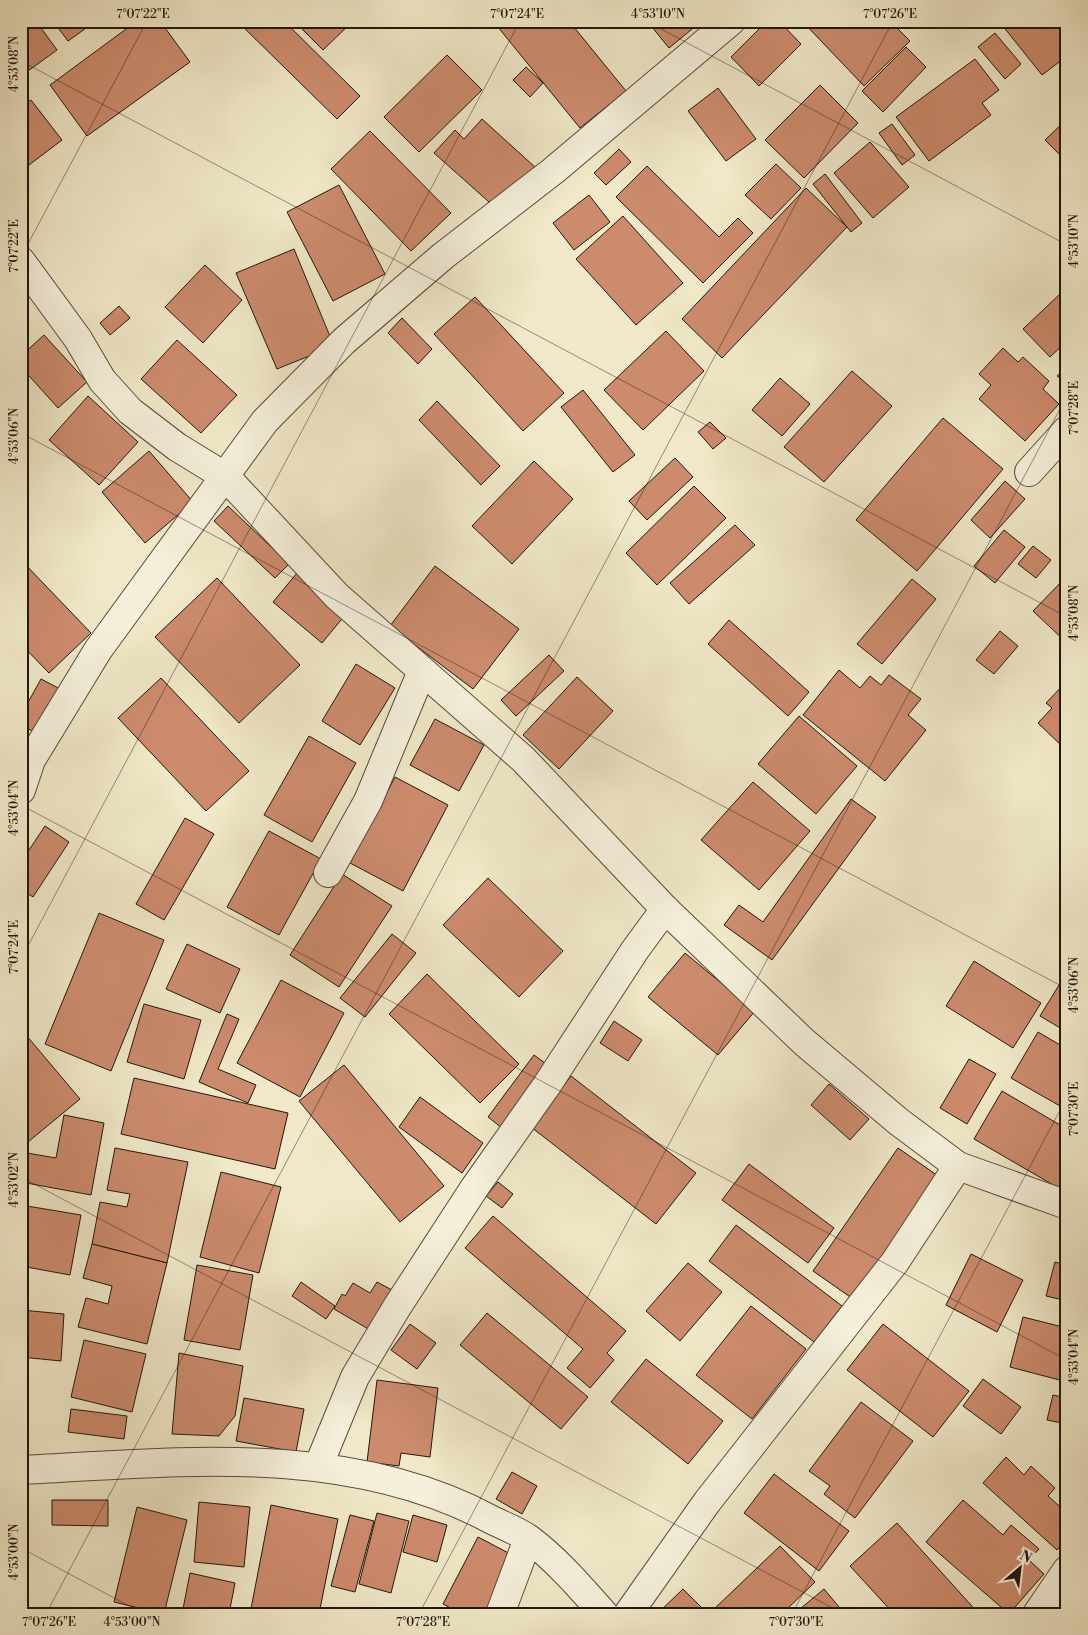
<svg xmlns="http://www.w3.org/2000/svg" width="1088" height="1635" font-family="'Libre Bodoni',serif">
<rect width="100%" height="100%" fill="#f0e8c8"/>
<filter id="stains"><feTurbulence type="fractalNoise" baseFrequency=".004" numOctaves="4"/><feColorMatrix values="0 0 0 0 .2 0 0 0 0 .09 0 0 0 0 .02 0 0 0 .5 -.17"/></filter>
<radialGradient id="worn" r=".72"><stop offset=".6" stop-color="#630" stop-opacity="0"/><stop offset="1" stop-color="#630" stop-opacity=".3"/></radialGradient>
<g fill="#cc8b6d" stroke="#21170e">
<path d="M 21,21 L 36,21 L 57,50 L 21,76 Z"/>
<path d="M 53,21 L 96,21 L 68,41 Z"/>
<path d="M 137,21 L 160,21 L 190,62 L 87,136 L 50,85 Z"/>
<path d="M 237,21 L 284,21 L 360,96 L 337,119 Z"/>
<path d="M 294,21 L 353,21 L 323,50 Z"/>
<path d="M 493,21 L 569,21 L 626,91 L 580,128 Z"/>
<path d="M 647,21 L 702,21 L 669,48 Z"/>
<path d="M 767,21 L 779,21 L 801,44 L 759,86 L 731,57 Z"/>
<path d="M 802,21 L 890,21 L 910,41 L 864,86 Z"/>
<path d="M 1007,21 L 1067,21 L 1067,56 L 1042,75 L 1002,25 Z"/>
<path d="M 995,33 L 1021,64 L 1005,79 L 978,47 Z"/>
<path d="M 906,47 L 926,67 L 883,112 L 862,91 Z"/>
<path d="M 447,55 L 482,90 L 419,152 L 384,117 Z"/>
<path d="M 975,59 L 999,90 L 982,103 L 991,115 L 929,161 L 896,117 Z"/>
<path d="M 526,67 L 543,83 L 530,97 L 513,80 Z"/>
<path d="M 820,85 L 858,123 L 804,178 L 765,140 Z"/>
<path d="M 718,88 L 756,139 L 726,161 L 688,111 Z"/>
<path d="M 31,100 L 62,140 L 21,171 L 21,107 Z"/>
<path d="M 482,119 L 536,168 L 498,210 L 434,153 L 455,130 L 464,139 Z"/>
<path d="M 1067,119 L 1067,162 L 1045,140 Z"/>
<path d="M 892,124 L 915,155 L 902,165 L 879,133 Z"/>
<path d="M 370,131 L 451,213 L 411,251 L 331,169 Z"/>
<path d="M 870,142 L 909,187 L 873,218 L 834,173 Z"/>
<path d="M 619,149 L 631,162 L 606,185 L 594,173 Z"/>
<path d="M 776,164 L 801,188 L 771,219 L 745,195 Z"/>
<path d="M 647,166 L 719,237 L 738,218 L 753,233 L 703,283 L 616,197 Z"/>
<path d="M 825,174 L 862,223 L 851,232 L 813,184 Z"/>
<path d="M 339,185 L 385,274 L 333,301 L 287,212 Z"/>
<path d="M 806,188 L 847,227 L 722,358 L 682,319 Z"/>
<path d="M 589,195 L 610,222 L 574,250 L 553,223 Z"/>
<path d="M 623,216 L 683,283 L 636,325 L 576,259 Z"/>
<path d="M 294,249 L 334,346 L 277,369 L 236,273 Z"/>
<path d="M 205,265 L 242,300 L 203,343 L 165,307 Z"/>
<path d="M 1060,294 L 1067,300 L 1067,341 L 1050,357 L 1023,329 Z"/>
<path d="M 475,297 L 564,393 L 523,431 L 434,334 Z"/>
<path d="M 119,306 L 130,318 L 110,335 L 100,323 Z"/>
<path d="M 402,318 L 432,349 L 418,364 L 388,333 Z"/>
<path d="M 666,331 L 704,371 L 643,430 L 604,390 Z"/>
<path d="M 44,335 L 87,382 L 58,408 L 21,367 L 21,356 Z"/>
<path d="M 177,340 L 237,395 L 201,433 L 141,379 Z"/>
<path d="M 1003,348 L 1018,362 L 1023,357 L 1049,381 L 1043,389 L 1059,404 L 1025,441 L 979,399 L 991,385 L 979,374 Z"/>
<path d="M 1067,366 L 1067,384 L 1057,376 Z"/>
<path d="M 852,371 L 892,406 L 824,482 L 784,447 Z"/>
<path d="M 780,378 L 810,404 L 782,436 L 752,410 Z"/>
<path d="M 583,390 L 635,455 L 613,472 L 561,407 Z"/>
<path d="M 88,396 L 138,442 L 99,485 L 49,440 Z"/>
<path d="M 437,401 L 500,466 L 481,485 L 419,420 Z"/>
<path d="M 943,418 L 1003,469 L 917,571 L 856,520 Z"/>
<path d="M 710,422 L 726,438 L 713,449 L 698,432 Z"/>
<path d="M 149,451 L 193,502 L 145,543 L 102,492 Z"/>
<path d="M 675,458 L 693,477 L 647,520 L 629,501 Z"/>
<path d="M 534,461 L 573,499 L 512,564 L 472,526 Z"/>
<path d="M 1067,464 L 1067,479 L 1059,473 Z"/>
<path d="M 1005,481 L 1025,499 L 990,538 L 971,520 Z"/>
<path d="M 694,486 L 726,518 L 657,585 L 626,553 Z"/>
<path d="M 228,506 L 289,564 L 275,578 L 214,521 Z"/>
<path d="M 735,525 L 755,545 L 689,604 L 670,583 Z"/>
<path d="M 1004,530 L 1025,547 L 995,583 L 974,566 Z"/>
<path d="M 1033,546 L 1051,560 L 1036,578 L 1018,564 Z"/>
<path d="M 21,560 L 91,633 L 49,673 L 21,644 Z"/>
<path d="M 435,566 L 519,629 L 473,689 L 390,626 Z"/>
<path d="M 297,573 L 346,614 L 322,643 L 273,602 Z"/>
<path d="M 1067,576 L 1067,643 L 1033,611 Z"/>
<path d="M 217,578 L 300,665 L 239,723 L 155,637 Z"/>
<path d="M 912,579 L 936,599 L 882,664 L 857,644 Z"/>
<path d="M 729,620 L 809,692 L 788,716 L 708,644 Z"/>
<path d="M 1000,631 L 1018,646 L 994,674 L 976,660 Z"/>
<path d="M 549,655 L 564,671 L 516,716 L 501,700 Z"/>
<path d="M 21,660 L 29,667 L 21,674 Z"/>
<path d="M 356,664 L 395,688 L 360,745 L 322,721 Z"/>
<path d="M 839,670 L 860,688 L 870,676 L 881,685 L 889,675 L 921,699 L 908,715 L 926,730 L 885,781 L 803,715 Z"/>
<path d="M 577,677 L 613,711 L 559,769 L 523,735 Z"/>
<path d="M 161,678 L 249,771 L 206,811 L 118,718 Z"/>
<path d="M 41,679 L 64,691 L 40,735 L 21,725 L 21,715 Z"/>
<path d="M 1067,681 L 1067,751 L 1038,723 L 1052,708 L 1046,703 Z"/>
<path d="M 799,716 L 857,766 L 816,814 L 758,764 Z"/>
<path d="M 435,719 L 484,745 L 459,791 L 410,765 Z"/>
<path d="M 309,736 L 356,763 L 312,842 L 264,815 Z"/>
<path d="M 395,777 L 448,805 L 403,891 L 350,863 Z"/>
<path d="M 753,782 L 810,831 L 759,890 L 701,840 Z"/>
<path d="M 851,799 L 876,817 L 772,960 L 724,925 L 739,905 L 763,922 Z"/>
<path d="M 185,818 L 214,834 L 164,920 L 136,904 Z"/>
<path d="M 45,826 L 69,842 L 33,897 L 21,889 L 21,862 Z"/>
<path d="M 269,831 L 321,859 L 279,935 L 227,907 Z"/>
<path d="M 342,874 L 392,906 L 339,987 L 290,955 Z"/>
<path d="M 488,878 L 563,951 L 519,997 L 443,925 Z"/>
<path d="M 99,913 L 164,940 L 111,1071 L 45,1044 Z"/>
<path d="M 392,934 L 416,953 L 365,1017 L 340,998 Z"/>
<path d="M 187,944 L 240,969 L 220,1013 L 166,989 Z"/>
<path d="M 685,953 L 755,1011 L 718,1055 L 648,997 Z"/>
<path d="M 974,961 L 1041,1003 L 1013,1048 L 946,1006 Z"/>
<path d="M 1067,972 L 1067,1032 L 1040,1016 Z"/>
<path d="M 427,974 L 519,1064 L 480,1103 L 389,1014 Z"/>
<path d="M 281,980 L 344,1013 L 300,1097 L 237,1063 Z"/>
<path d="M 144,1004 L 201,1020 L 184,1079 L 127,1062 Z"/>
<path d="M 227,1014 L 239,1019 L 218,1069 L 256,1085 L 248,1103 L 199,1082 Z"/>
<path d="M 614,1021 L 642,1040 L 628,1061 L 600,1043 Z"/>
<path d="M 21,1029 L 80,1099 L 28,1142 L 21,1134 Z"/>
<path d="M 1038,1032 L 1067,1049 L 1067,1110 L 1011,1078 Z"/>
<path d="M 534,1055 L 549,1066 L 502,1128 L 488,1117 Z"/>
<path d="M 969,1059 L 996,1074 L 967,1124 L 940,1108 Z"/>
<path d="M 344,1065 L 444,1186 L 400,1222 L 299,1101 Z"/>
<path d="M 571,1076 L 696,1173 L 656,1224 L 531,1127 Z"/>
<path d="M 134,1078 L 288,1113 L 275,1169 L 121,1134 Z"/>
<path d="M 829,1084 L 869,1119 L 850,1140 L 811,1105 Z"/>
<path d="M 1002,1091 L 1067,1129 L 1067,1193 L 974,1139 Z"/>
<path d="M 420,1097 L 483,1143 L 462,1173 L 399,1127 Z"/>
<path d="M 64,1115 L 104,1123 L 91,1195 L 21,1182 L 21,1152 L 56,1158 Z"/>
<path d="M 115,1148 L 188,1162 L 167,1263 L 92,1244 L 100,1202 L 127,1207 L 130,1194 L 107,1190 Z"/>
<path d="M 898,1148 L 941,1178 L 856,1301 L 813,1271 Z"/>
<path d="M 749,1164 L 834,1228 L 808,1263 L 722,1200 Z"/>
<path d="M 221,1172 L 281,1187 L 259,1273 L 200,1257 Z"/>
<path d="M 498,1182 L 513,1194 L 502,1208 L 486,1196 Z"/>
<path d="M 21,1205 L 81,1215 L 70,1275 L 21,1266 Z"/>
<path d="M 493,1216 L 626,1331 L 607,1353 L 614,1360 L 590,1388 L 567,1368 L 583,1349 L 465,1248 Z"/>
<path d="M 736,1225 L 842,1306 L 814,1342 L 709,1261 Z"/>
<path d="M 92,1244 L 167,1263 L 147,1344 L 78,1327 L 86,1298 L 108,1304 L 112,1286 L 83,1278 Z"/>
<path d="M 971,1254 L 1023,1280 L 997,1332 L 946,1305 Z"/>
<path d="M 1067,1256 L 1067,1301 L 1046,1296 L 1055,1262 L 1065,1265 Z"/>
<path d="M 688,1263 L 722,1292 L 680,1341 L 646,1311 Z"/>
<path d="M 197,1265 L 253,1275 L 240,1350 L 184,1340 Z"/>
<path d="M 301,1282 L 335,1306 L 326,1319 L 292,1296 Z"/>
<path d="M 377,1282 L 392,1290 L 370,1330 L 334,1309 L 342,1294 L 345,1296 L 353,1283 L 370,1293 Z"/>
<path d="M 751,1306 L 806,1349 L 752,1419 L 696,1375 Z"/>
<path d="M 21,1310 L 64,1314 L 61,1361 L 21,1357 Z"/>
<path d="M 487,1313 L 588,1397 L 561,1429 L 460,1345 Z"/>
<path d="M 1023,1317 L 1067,1328 L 1067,1382 L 1010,1367 Z"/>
<path d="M 410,1324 L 436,1343 L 417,1369 L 391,1350 Z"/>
<path d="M 883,1324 L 969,1391 L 933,1437 L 847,1370 Z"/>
<path d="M 84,1340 L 146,1354 L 132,1412 L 71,1397 Z"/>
<path d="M 179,1353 L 243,1366 L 235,1416 L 219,1436 L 172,1434 Z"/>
<path d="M 646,1359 L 723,1421 L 688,1464 L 611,1402 Z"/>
<path d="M 983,1379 L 1021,1407 L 1001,1434 L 963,1406 Z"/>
<path d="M 377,1380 L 438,1388 L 430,1457 L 401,1453 L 399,1466 L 367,1462 Z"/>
<path d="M 1053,1395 L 1067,1398 L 1067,1424 L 1047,1420 Z"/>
<path d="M 244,1398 L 304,1409 L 296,1452 L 236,1441 Z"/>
<path d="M 861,1402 L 913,1441 L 855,1518 L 824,1494 L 830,1486 L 809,1471 Z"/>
<path d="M 71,1409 L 127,1416 L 124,1439 L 68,1432 Z"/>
<path d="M 21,1433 L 26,1433 L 29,1464 L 21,1465 Z"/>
<path d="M 1006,1457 L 1024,1475 L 1031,1466 L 1055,1488 L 1048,1496 L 1067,1513 L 1067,1539 L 1057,1550 L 983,1483 Z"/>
<path d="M 512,1472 L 537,1486 L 522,1514 L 496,1499 Z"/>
<path d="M 774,1474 L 849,1531 L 819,1571 L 744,1513 Z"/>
<path d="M 52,1500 L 108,1500 L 108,1526 L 52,1525 Z"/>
<path d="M 963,1500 L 1003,1535 L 1011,1525 L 1039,1549 L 1029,1560 L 1044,1574 L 1009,1614 L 926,1542 Z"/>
<path d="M 199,1502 L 250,1507 L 244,1567 L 194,1562 Z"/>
<path d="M 271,1505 L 338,1519 L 319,1614 L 250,1614 Z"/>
<path d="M 137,1507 L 187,1520 L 164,1614 L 114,1602 Z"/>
<path d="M 377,1513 L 409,1521 L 391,1593 L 359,1584 Z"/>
<path d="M 350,1515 L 374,1521 L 355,1592 L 331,1586 Z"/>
<path d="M 413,1515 L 447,1525 L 437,1562 L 403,1552 Z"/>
<path d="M 897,1523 L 979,1614 L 894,1614 L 850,1566 Z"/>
<path d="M 478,1537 L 518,1558 L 488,1614 L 462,1614 L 443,1604 Z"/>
<path d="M 780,1546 L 815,1582 L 782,1614 L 714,1614 L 712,1611 Z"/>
<path d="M 190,1573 L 235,1583 L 229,1614 L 182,1614 Z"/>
<path d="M 683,1589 L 708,1614 L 657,1614 Z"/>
<path d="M 824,1589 L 845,1614 L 794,1614 Z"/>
<path d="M 1067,1596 L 1067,1614 L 1054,1614 Z"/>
</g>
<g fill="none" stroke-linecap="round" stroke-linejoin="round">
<defs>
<g id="minor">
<path d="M 21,261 L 78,339 L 102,380 L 130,411 L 177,447 L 226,477 L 337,596 L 523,759 L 665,909 L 804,1042 L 899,1122 L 958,1166 L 1067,1205"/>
<path d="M 1029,472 L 1067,430"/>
<path d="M 21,790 L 31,760 L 98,650 L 265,421 L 344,341 L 443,256 L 553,171 L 731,21"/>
<path d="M 328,873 L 368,801 L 422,671"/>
<path d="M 318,1467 L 355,1377 L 397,1307 L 475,1187 L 547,1085 L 635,950 L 665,909"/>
<path d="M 21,1470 C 178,1462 348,1442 492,1520 C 504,1526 518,1531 529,1539 C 557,1560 581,1588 604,1614"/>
<path d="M 500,1614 L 528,1539"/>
<path d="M 628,1614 L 707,1502 L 895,1262 L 958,1166"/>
<path d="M 1037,1614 L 1067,1570"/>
</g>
</defs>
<use href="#minor" stroke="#554b3c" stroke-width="30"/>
<use href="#minor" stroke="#f5f0db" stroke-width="28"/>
</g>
<path fill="none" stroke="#21170e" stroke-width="1" stroke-opacity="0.45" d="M 646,21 L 1067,245M 21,61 L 1067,617M 21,257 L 147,21M 21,433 L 1067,989M 21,805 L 1067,1360M 21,959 L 520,21M 21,1177 L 844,1614M 21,1548 L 144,1614M 46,1614 L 893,21M 419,1614 L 1067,396M 792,1614 L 1067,1097"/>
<rect width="1088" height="1635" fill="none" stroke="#f0e8c8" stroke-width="55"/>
<g transform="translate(1020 1568) rotate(28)" stroke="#f5f0db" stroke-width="4" paint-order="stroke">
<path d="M0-4L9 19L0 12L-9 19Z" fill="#21170e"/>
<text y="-8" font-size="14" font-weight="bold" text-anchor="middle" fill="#21170e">N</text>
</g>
<rect x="28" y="28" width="1032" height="1580" fill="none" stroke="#21170e" stroke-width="2"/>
<g font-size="12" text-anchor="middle" fill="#21170e">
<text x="143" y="18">7°07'22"E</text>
<text x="517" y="18">7°07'24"E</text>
<text x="658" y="18">4°53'10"N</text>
<text x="890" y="18">7°07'26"E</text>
<text transform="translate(14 64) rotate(-90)" y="4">4°53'08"N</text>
<text transform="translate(1074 241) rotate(-90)" y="4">4°53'10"N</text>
<text transform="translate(14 246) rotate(-90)" y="4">7°07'22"E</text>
<text transform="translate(1074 408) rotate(-90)" y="4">7°07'28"E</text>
<text transform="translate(14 436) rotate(-90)" y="4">4°53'06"N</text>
<text transform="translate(1074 613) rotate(-90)" y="4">4°53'08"N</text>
<text transform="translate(14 808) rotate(-90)" y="4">4°53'04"N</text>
<text transform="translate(14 947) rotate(-90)" y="4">7°07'24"E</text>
<text transform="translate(1074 985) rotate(-90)" y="4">4°53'06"N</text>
<text transform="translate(1074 1109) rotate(-90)" y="4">7°07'30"E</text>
<text transform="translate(14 1180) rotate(-90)" y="4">4°53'02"N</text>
<text transform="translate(1074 1357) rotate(-90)" y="4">4°53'04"N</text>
<text transform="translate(14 1552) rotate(-90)" y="4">4°53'00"N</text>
<text x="49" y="1626">7°07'26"E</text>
<text x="132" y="1626">4°53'00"N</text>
<text x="423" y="1626">7°07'28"E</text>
<text x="796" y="1626">7°07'30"E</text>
</g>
<rect width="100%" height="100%" filter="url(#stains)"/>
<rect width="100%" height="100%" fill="url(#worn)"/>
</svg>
